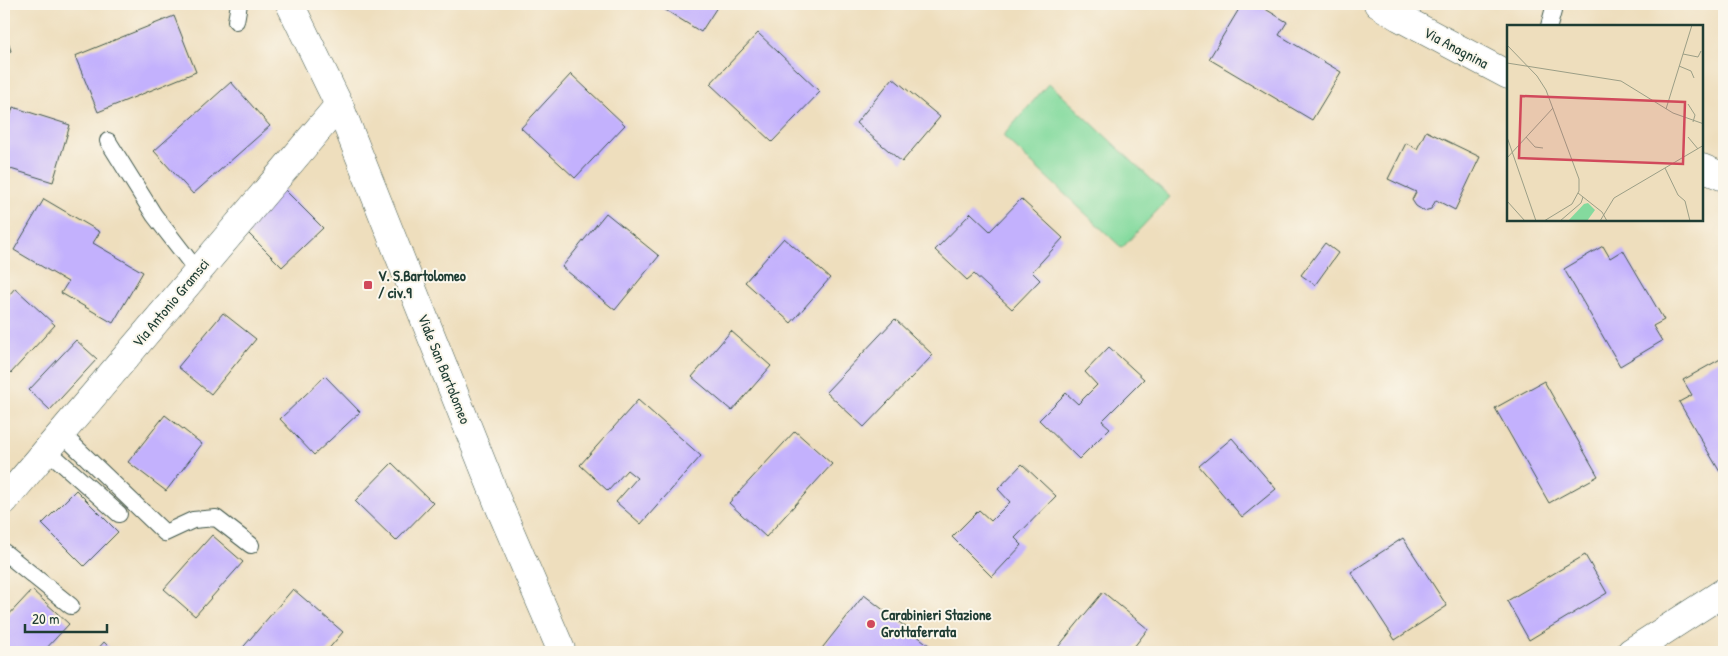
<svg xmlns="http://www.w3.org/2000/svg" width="1728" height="656" font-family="'Patrick Hand',sans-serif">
<rect width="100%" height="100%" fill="#fbf7ec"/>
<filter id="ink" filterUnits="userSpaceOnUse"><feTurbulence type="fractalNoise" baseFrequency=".02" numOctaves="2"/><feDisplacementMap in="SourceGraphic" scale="10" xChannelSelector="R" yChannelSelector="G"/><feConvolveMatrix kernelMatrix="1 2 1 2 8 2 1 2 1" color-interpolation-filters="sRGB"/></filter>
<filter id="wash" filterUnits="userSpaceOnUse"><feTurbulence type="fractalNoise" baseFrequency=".0096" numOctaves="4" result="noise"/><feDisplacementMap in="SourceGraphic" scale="20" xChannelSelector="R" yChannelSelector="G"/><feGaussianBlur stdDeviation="1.12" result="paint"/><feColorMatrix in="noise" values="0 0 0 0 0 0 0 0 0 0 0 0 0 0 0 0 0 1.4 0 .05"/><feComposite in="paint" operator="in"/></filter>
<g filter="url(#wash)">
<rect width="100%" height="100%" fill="#eedebd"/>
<path fill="#84da9e" stroke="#528c69" d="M 1049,83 L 1170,197 L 1122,248 L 1003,136 Z"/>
<g id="blocks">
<g fill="#c3b1fd">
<path d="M 660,4 L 719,4 L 701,32 L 659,6 Z"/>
<path d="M 1242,4 L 1257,4 L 1287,22 L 1279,35 L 1341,72 L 1312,120 L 1209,59 Z"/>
<path d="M 174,16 L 196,72 L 98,112 L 75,56 Z"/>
<path d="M 4,30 L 11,51 L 4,54 Z"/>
<path d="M 758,33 L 820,92 L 772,142 L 710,84 Z"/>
<path d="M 571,74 L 625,125 L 575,178 L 521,128 Z"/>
<path d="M 893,78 L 940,117 L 902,162 L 856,123 Z"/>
<path d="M 231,82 L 270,126 L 193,194 L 154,151 Z"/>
<path d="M 13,107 L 70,125 L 53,182 L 4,167 L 4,118 L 9,120 Z"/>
<path d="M 1426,131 L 1480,157 L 1455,210 L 1436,200 L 1431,209 L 1424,211 L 1416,206 L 1412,200 L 1416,192 L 1388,179 L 1406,143 L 1417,149 Z"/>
<path d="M 283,188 L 323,228 L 282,267 L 242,227 Z"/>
<path d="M 44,199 L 100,232 L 93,243 L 143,272 L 113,323 L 61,293 L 68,282 L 14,250 Z"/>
<path d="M 1021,199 L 1063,238 L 1032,272 L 1040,280 L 1012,309 L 974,274 L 967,280 L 935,250 L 971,213 L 990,231 Z"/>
<path d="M 606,213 L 659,256 L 615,310 L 562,267 Z"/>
<path d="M 784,238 L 830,278 L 791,323 L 745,282 Z"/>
<path d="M 1325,243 L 1338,253 L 1315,285 L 1301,275 Z"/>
<path d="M 1603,246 L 1610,258 L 1623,250 L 1664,320 L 1653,326 L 1662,341 L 1620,366 L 1564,269 Z"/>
<path d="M 15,288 L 55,325 L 11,373 L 4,366 L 4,301 Z"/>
<path d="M 223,313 L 256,339 L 211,394 L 178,367 Z"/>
<path d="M 895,319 L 933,355 L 864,427 L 826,392 Z"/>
<path d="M 731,331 L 771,366 L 732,411 L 692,377 Z"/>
<path d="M 76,340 L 97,359 L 50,410 L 29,390 Z"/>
<path d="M 1109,347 L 1144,379 L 1102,421 L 1110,428 L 1079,459 L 1039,420 L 1066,393 L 1078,404 L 1097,385 L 1085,372 Z"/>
<path d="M 1724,357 L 1724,470 L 1720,472 L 1679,402 L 1692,395 L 1683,380 Z"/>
<path d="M 325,376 L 360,412 L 314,455 L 280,419 Z"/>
<path d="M 1544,381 L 1598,476 L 1549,503 L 1495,408 Z"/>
<path d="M 638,400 L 701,456 L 641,524 L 616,502 L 637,478 L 627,470 L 608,491 L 580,465 Z"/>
<path d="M 165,415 L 202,444 L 166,491 L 128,462 Z"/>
<path d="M 795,431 L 832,464 L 766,537 L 729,503 Z"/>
<path d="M 1232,438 L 1276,489 L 1242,517 L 1199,466 Z"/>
<path d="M 392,463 L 433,503 L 396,541 L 355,501 Z"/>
<path d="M 1022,464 L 1056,496 L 1015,538 L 1022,545 L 992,577 L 952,537 L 979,510 L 991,521 L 1010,502 L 998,489 Z"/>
<path d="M 76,490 L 118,532 L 84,566 L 42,524 Z"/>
<path d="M 212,535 L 243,562 L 195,616 L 164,589 Z"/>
<path d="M 1403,538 L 1447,606 L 1395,640 L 1351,572 Z"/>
<path d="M 1585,555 L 1607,593 L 1529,640 L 1507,601 Z"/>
<path d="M 293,589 L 343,632 L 326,652 L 239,652 Z"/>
<path d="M 32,590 L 69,624 L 43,652 L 5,652 L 4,620 Z"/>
<path d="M 1103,592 L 1148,629 L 1130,652 L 1054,652 Z"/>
<path d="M 864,595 L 938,652 L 819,652 Z"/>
<path d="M 104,642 L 114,652 L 95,652 Z"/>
</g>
</g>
</g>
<g filter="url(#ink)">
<use href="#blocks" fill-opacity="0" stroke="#3e5549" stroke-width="1"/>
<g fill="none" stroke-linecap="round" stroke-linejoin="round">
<defs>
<g id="lane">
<path d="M 236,21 L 239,4"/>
<path d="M 1549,26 L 1555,4"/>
<path d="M 108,141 L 154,215 L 198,272"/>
<path d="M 61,433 L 165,533 L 193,520 L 216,518 L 251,545"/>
<path d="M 47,450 L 119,514"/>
<path d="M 4,552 L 71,606"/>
</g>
<g id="street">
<path d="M 4,501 L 339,105"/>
<path d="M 1631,652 L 1724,592"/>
</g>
<g id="secondary">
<path d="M 290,4 L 339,105 L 500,508 L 562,652"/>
<path d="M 1378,4 L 1399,17 L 1508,75"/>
<path d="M 1702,168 L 1724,177"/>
</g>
</defs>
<use href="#lane" stroke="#3e5549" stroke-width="18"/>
<use href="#street" stroke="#3e5549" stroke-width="29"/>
<use href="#secondary" stroke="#3e5549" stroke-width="29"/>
<use href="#lane" stroke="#fff" stroke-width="16"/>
<use href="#street" stroke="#fff" stroke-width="28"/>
<use href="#secondary" stroke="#fff" stroke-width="28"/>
</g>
</g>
<g fill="#d1495b" stroke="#fbf7ec" stroke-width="2">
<rect x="363" y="280" width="10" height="10" rx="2.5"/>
<circle cx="871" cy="624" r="5"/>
</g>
<g text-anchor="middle" stroke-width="4" stroke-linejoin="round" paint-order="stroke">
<g font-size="15" fill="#1f3d34" stroke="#fbf7ec">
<text transform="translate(1456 48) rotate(28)" y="5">Via Anagnina</text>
<text transform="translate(171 303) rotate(-50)" y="5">Via Antonio Gramsci</text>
<text transform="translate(444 369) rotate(68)" y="5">Viale San Bartolomeo</text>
</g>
<g font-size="15" font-weight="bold" fill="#1f3d34" stroke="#fbf7ec" text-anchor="start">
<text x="378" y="281">V. S.Bartolomeo<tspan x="378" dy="17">/ civ.9</tspan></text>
<text x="881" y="620">Carabinieri Stazione<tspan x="881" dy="17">Grottaferrata</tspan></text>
</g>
</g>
<g transform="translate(1507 25)">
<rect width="196" height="196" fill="#eedebd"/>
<path d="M 81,178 L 88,185 L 80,196 L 61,196 L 77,179 Z" fill="#84da9e"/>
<path fill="none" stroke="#9b9e86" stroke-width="1" d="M 0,20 L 30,51 L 39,65 L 72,154 L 72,166 L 65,179 L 37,196M 176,29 L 191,32 L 194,26M 0,38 L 114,56 L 166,88 L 197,99M 172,41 L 184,46 L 187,53M 181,79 L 188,90 L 186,97M 159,84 L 185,0M 0,112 L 29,196M 19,112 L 28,122 L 36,123M 181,112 L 191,124M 0,133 L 46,83M 158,143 L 171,170 L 178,176 L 183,196M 71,168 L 95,187 L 100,196M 0,176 L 18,196M 53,196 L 74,178 L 76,172M 93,196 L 107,173 L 197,120"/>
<path fill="#d1495b" fill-opacity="0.15" stroke="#d1495b" stroke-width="2.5" d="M 14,71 L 178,77 L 176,139 L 12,133 Z"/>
<rect width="196" height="196" fill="none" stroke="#1f3d34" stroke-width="2.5"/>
</g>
<rect width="1728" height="656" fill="none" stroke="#fbf7ec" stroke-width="20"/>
<path d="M25 624v8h82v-8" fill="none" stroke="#1f3d34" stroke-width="2.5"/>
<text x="32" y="624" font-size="15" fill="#1f3d34" stroke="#fbf7ec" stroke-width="4" paint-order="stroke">20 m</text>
</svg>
